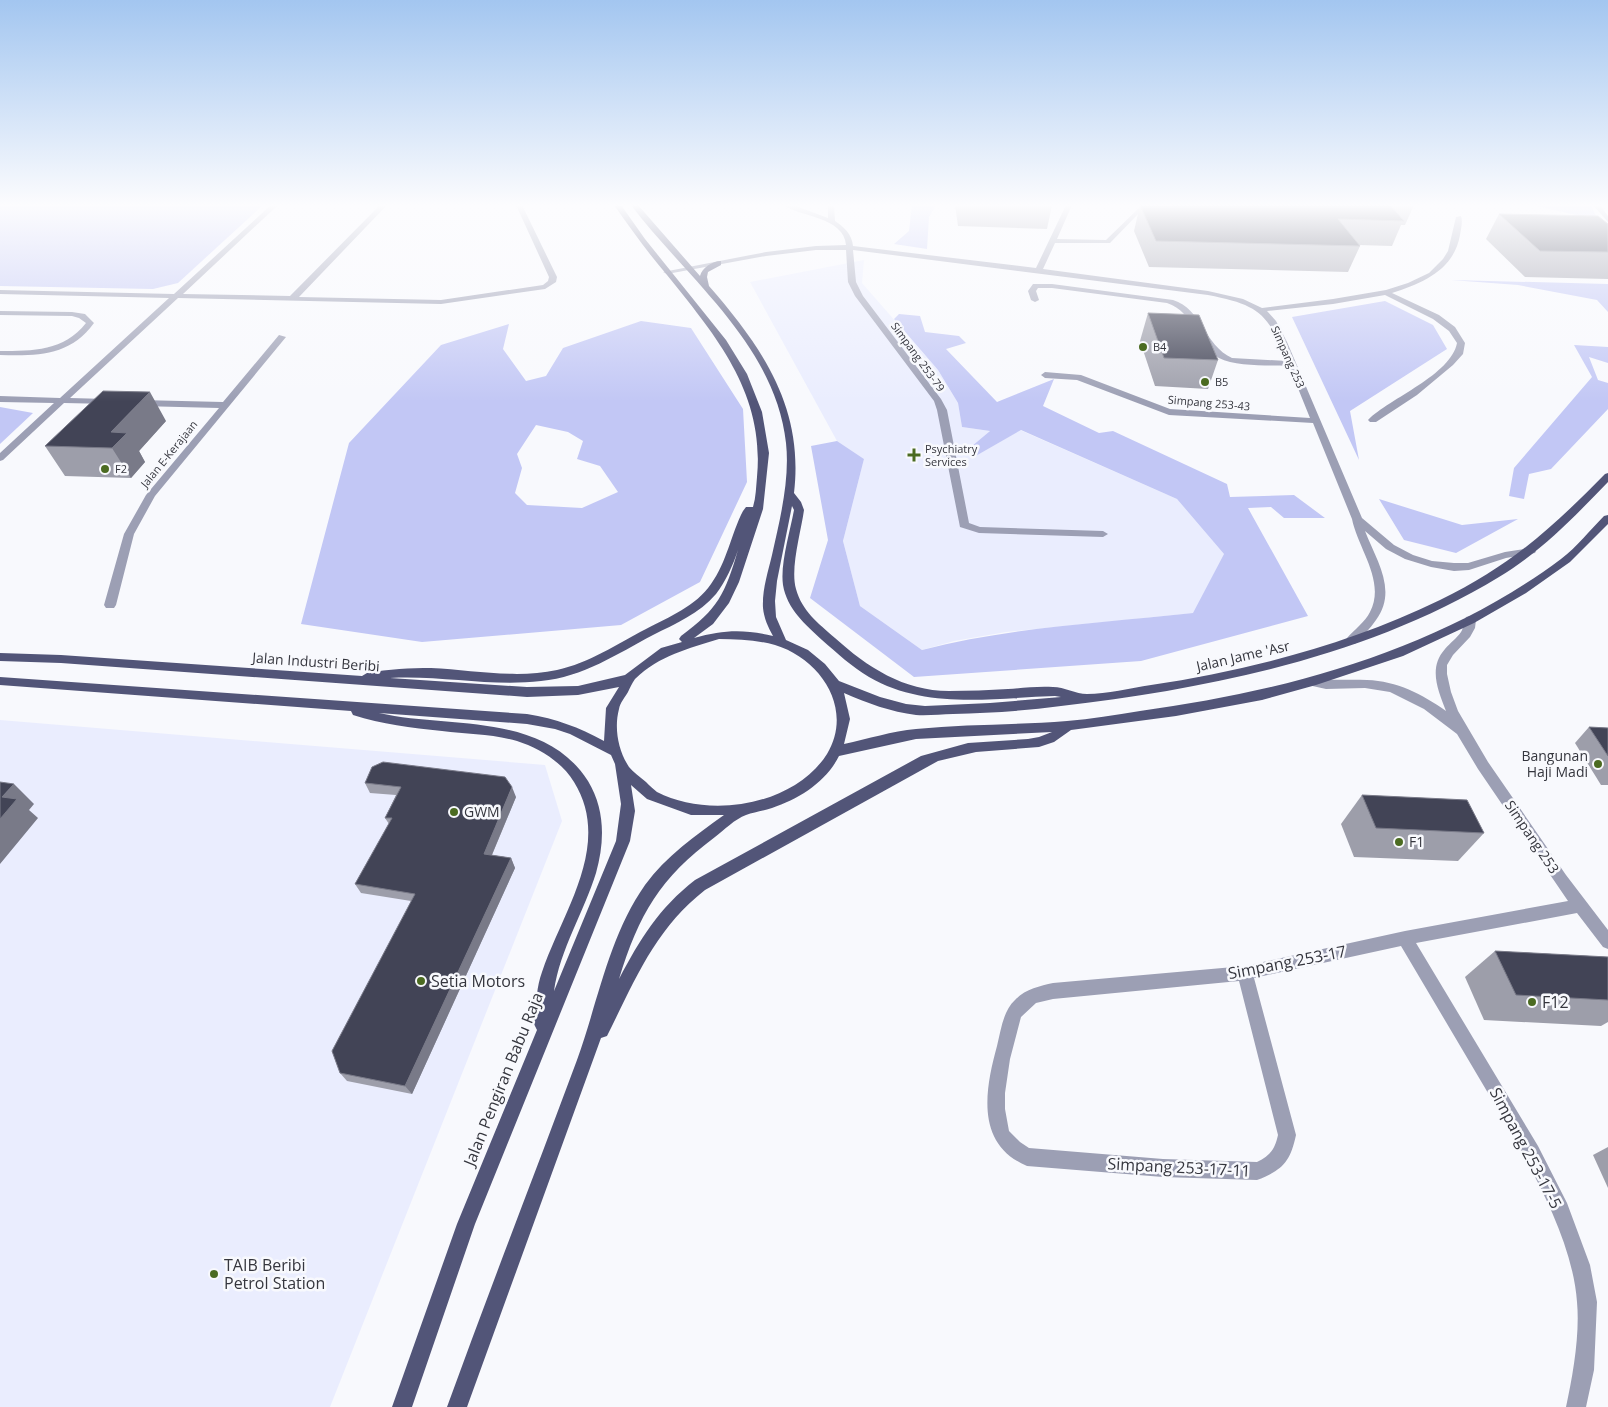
<svg xmlns="http://www.w3.org/2000/svg" width="1608" height="1407" font-family="'Open Sans',sans-serif">
<rect width="100%" height="100%" fill="#f8f9fd"/>
<g fill="#eaedfe">
<path d="M 864,260 L 862,283 L 938,370 L 958,403 L 962,427 L 990,431 L 965,453 L 974,457 L 1020,430 L 1177,499 L 1224,554 L 1194,613 L 1006,632 L 954,641 L 922,650 L 860,606 L 843,541 L 864,459 L 837,441 L 750,282 Z"/>
<path d="M 0,720 L 545,765 L 562,821 L 330,1407 L 0,1407 Z"/>
</g>
<g fill="#c2c7f5" fill-rule="evenodd">
<path d="M 0,205 L 263,205 L 178,283 L 153,289 L 0,286 Z"/>
<path d="M 912,205 L 936,205 L 929,217 L 927,249 L 894,244 L 909,231 Z"/>
<path d="M 1532,205 L 1591,205 L 1598,220 Z"/>
<path d="M 1451,280 L 1608,284 L 1608,312 L 1597,300 L 1518,285 Z"/>
<path d="M 1385,301 L 1433,325 L 1447,349 L 1350,411 L 1359,460 L 1292,317 Z"/>
<path d="M 899,314 L 920,316 L 925,332 L 959,336 L 966,343 L 946,349 L 997,402 L 1054,379 L 1043,406 L 1099,433 L 1113,431 L 1227,484 L 1230,497 L 1294,495 L 1325,518 L 1284,518 L 1271,507 L 1248,508 L 1308,616 L 1141,661 L 914,677 L 810,598 L 828,540 L 811,446 L 837,441 L 864,459 L 843,541 L 860,606 L 922,650 C 1011,627 1103,623 1193,613 L 1224,554 L 1177,499 L 1021,430 L 974,457 L 965,452 L 990,431 L 962,427 L 958,403 L 938,370 L 894,319 Z"/>
<path d="M 641,321 L 691,328 L 743,409 L 747,482 L 700,582 L 621,625 L 422,642 L 301,624 L 349,443 L 441,345 L 509,324 L 503,349 L 526,381 L 546,376 L 563,348 ZM 536,425 L 568,432 L 583,441 L 577,459 L 600,466 L 618,492 L 582,508 L 527,505 L 515,493 L 522,468 L 517,454 Z"/>
<path d="M 1574,345 L 1608,347 L 1608,363 L 1589,357 L 1598,380 L 1608,383 L 1608,409 L 1551,469 L 1529,474 L 1524,499 L 1509,496 L 1514,468 L 1592,377 Z"/>
<path d="M 0,407 L 33,413 L 0,444 Z"/>
<path d="M 1379,499 L 1462,525 L 1518,519 L 1456,553 L 1404,540 Z"/>
</g>
<g fill="none" stroke-linecap="round" stroke-linejoin="round">
<g fill="#9c9fb4" fill-rule="evenodd">
<path d="M 271,205 L 278,205 L 183,294 L 290,296 L 380,205 L 387,205 L 299,297 L 441,300 L 543,285 L 548,281 L 549,277 L 516,205 L 522,205 L 557,277 L 556,282 L 545,289 L 441,304 L 178,298 L 70,398 L 107,399 L 111,402 L 110,404 L 64,403 L 3,460 L 0,461 L 0,453 L 54,403 L 0,402 L 0,396 L 60,398 L 169,298 L 0,294 L 0,290 L 174,294 Z"/>
<path d="M 783,205 L 793,205 L 828,218 L 828,205 L 834,205 L 835,221 C 844,227 852,234 853,246 L 1036,268 L 1066,205 L 1072,205 L 1057,239 L 1106,240 L 1141,206 L 1143,207 L 1143,209 L 1110,243 L 1055,243 L 1043,269 L 1208,291 L 1243,299 L 1262,308 L 1333,299 L 1386,290 L 1408,283 L 1429,273 L 1443,259 L 1448,251 L 1456,217 L 1461,216 C 1463,221 1461,229 1460,235 C 1454,270 1423,283 1392,293 L 1439,315 L 1455,327 L 1465,343 L 1463,354 L 1453,365 L 1417,395 L 1376,422 L 1370,422 L 1368,420 C 1390,398 1451,375 1457,343 L 1449,331 L 1433,319 L 1385,295 L 1333,304 L 1267,311 L 1276,321 L 1287,342 L 1362,518 L 1394,545 L 1413,555 L 1432,561 L 1454,563 L 1468,563 L 1505,552 L 1531,548 L 1536,551 L 1535,553 L 1506,558 L 1469,570 L 1454,571 L 1431,567 L 1405,559 L 1386,549 L 1365,531 C 1376,560 1398,590 1376,620 C 1370,629 1362,636 1355,644 L 1347,644 L 1345,641 L 1347,638 C 1354,630 1365,622 1370,612 C 1386,581 1358,549 1352,519 L 1313,423 L 1169,415 L 1077,380 L 1045,378 L 1041,375 L 1045,372 L 1081,375 L 1170,409 L 1310,418 L 1289,366 C 1270,365 1236,367 1219,358 C 1195,345 1195,312 1167,303 L 1052,288 L 1038,288 L 1036,291 L 1039,300 L 1035,302 L 1031,300 L 1028,291 L 1033,284 L 1052,284 L 1173,300 C 1202,309 1204,345 1232,358 L 1287,361 C 1268,313 1259,305 1208,295 L 853,250 L 856,282 L 863,296 L 941,399 L 947,410 L 969,523 L 980,527 L 1103,531 L 1108,534 L 1103,537 L 979,533 L 960,527 L 937,410 L 934,401 L 855,296 L 848,282 L 846,250 L 816,250 L 766,256 L 667,274 L 663,272 L 766,252 L 816,246 L 846,245 C 844,217 801,217 783,205 Z"/>
<path d="M 1593,205 L 1600,205 L 1608,216 L 1608,222 Z"/>
<path d="M 0,311 L 72,312 L 85,314 L 94,323 C 70,356 38,356 0,355 L 0,351 C 33,351 64,351 86,323 L 79,318 L 72,316 L 0,315 Z"/>
<path d="M 279,335 L 286,337 L 155,496 L 134,534 L 116,605 L 114,608 L 106,608 L 104,605 L 124,534 L 146,495 L 219,408 L 140,406 L 136,403 L 140,400 L 223,402 Z"/>
<path d="M 1470,616 L 1476,620 L 1475,628 L 1470,637 L 1453,655 L 1447,665 L 1447,674 L 1451,692 L 1458,711 L 1488,762 L 1566,875 L 1608,930 L 1608,949 L 1603,947 L 1577,913 L 1416,943 L 1538,1146 L 1567,1203 L 1590,1265 L 1597,1302 L 1594,1370 L 1586,1407 L 1566,1407 C 1573,1375 1580,1334 1577,1302 C 1572,1232 1522,1153 1488,1093 C 1459,1044 1430,995 1401,946 L 1254,978 L 1296,1135 C 1290,1163 1282,1170 1257,1180 L 1163,1177 L 1027,1166 C 975,1144 985,1090 997,1046 C 1001,1030 1003,1011 1015,1000 C 1025,989 1040,986 1053,983 L 1245,966 L 1405,931 L 1568,901 L 1478,769 L 1457,734 L 1424,709 L 1390,692 L 1365,688 L 1326,689 L 1308,685 L 1306,682 L 1312,678 C 1331,681 1348,679 1367,680 C 1397,681 1422,694 1446,711 C 1438,690 1428,668 1445,649 C 1450,643 1457,638 1461,632 C 1464,627 1463,622 1466,617 ZM 1239,981 L 1278,1135 C 1275,1149 1270,1156 1257,1162 L 1163,1159 L 1029,1148 L 1020,1142 L 1009,1131 L 1005,1109 L 1005,1093 L 1010,1059 L 1021,1017 L 1036,1003 L 1053,999 Z"/>
</g>
<path fill="#525578" fill-rule="evenodd" d="M 614,205 L 621,205 L 645,239 L 726,340 L 747,374 L 762,412 L 769,453 L 763,509 L 739,582 L 729,603 L 713,624 L 694,638 C 723,630 743,629 773,636 C 768,627 764,618 763,608 C 762,590 768,572 772,555 C 780,519 790,480 786,443 C 775,344 687,279 631,205 L 638,205 L 700,276 C 702,268 712,261 721,261 L 721,265 L 708,272 L 707,277 L 709,286 C 763,348 804,408 794,493 L 801,502 L 804,510 C 801,532 790,568 796,589 C 802,611 818,623 835,638 C 867,667 904,691 949,691 C 969,691 989,690 1008,689 C 1023,688 1038,686 1053,687 C 1064,687 1076,694 1087,694 C 1107,694 1130,688 1151,685 C 1250,670 1350,644 1440,600 C 1510,566 1551,529 1605,474 L 1608,473 L 1608,482 C 1575,516 1541,552 1499,577 C 1367,657 1212,688 1061,706 C 1025,711 989,713 953,714 C 941,714 928,716 916,715 C 891,712 867,703 844,693 L 850,719 L 844,744 C 868,739 892,731 916,729 C 966,724 1017,725 1067,721 C 1091,719 1115,715 1140,711 C 1288,691 1439,650 1561,559 C 1577,547 1590,530 1604,516 L 1608,515 L 1608,524 L 1570,562 L 1526,593 L 1474,623 L 1403,656 L 1316,685 L 1262,700 L 1176,716 L 1071,730 L 1054,742 L 1039,747 L 976,752 L 938,761 L 705,890 C 655,929 635,980 607,1036 L 601,1038 L 467,1407 L 447,1407 C 489,1291 534,1176 577,1060 C 598,1002 609,936 645,885 C 666,856 695,836 724,815 L 691,815 L 647,799 L 631,785 L 635,811 L 630,841 L 475,1224 L 412,1407 L 392,1407 L 457,1224 L 537,1030 L 534,1024 C 536,1007 536,988 542,972 C 562,912 613,845 574,782 C 562,762 539,748 517,741 C 493,734 467,734 442,731 C 411,728 382,724 353,715 L 351,711 L 0,685 L 0,677 L 527,714 C 557,719 578,727 604,741 L 606,708 L 619,687 L 578,695 L 527,697 L 61,663 L 0,661 L 0,653 L 61,655 L 362,676 L 367,673 C 389,669 410,668 431,668 C 473,670 516,679 557,670 C 589,663 617,644 646,629 C 669,617 696,606 711,584 C 727,562 731,534 743,511 L 746,507 L 753,507 C 756,497 756,487 757,477 C 765,393 716,336 667,275 C 648,253 631,229 614,205 ZM 792,506 L 794,510 C 790,532 780,564 783,585 C 787,609 805,624 822,640 C 837,653 852,667 869,677 C 926,710 992,698 1055,696 L 1061,697 L 990,703 L 925,706 L 906,704 L 880,697 L 839,681 L 825,664 L 808,650 L 786,640 L 776,617 L 775,601 L 777,581 ZM 738,550 C 725,594 718,609 681,636 L 679,639 L 682,642 L 661,648 L 625,675 L 578,686 L 527,687 L 390,678 C 440,675 491,687 541,681 C 583,677 617,654 653,635 C 675,624 700,613 716,594 C 726,581 733,565 738,550 ZM 719,639 C 738,639 757,640 775,645 C 821,659 854,709 827,754 C 794,806 709,819 657,792 C 653,789 649,785 646,782 C 640,777 633,772 629,767 C 618,750 614,728 619,709 C 620,703 625,697 628,692 C 630,688 632,683 635,679 C 660,655 688,649 719,639 ZM 379,713 L 527,724 L 555,729 L 570,734 L 611,755 L 615,764 L 621,804 L 616,841 L 554,991 C 560,949 584,912 596,873 C 605,841 605,809 588,781 C 543,711 449,729 379,713 ZM 1052,732 L 1039,737 L 1028,739 L 968,743 L 921,756 L 695,880 C 659,908 640,939 619,979 C 639,914 660,878 715,837 C 724,830 735,819 746,815 C 754,812 763,811 772,808 C 799,799 826,782 839,756 L 916,739 Z"/>
</g>
<g fill="#9d9eaa">
<path d="M 955,205 L 1052,205 L 1047,229 L 958,226 Z"/>
<path d="M 1140,205 L 1156,206 L 1414,205 L 1405,225 L 1401,225 L 1392,246 L 1359,245 L 1360,246 L 1348,272 L 1149,267 L 1134,231 Z"/>
<path d="M 1499,214 L 1608,224 L 1608,279 L 1525,277 L 1486,239 Z"/>
<path d="M 1148,313 L 1218,360 L 1208,389 L 1155,386 L 1140,341 Z"/>
<path d="M 166,421 L 139,451 L 145,462 L 131,478 L 65,476 L 45,446 Z"/>
<path d="M 1589,727 L 1608,728 L 1608,785 L 1601,785 L 1575,743 Z"/>
<path d="M 365,783 L 516,797 L 492,855 L 511,858 L 515,868 L 412,1094 L 347,1081 L 340,1073 L 411,901 L 361,893 L 355,884 L 389,824 L 385,818 L 396,795 L 370,793 Z"/>
<path d="M 1362,795 L 1484,833 L 1458,861 L 1354,857 L 1341,824 Z"/>
<path d="M 1495,951 L 1608,957 L 1608,1022 L 1601,1026 L 1484,1020 L 1465,977 Z"/>
<path d="M 1608,1147 L 1608,1188 L 1593,1155 Z"/>
</g>
<g fill="#797a88">
<path d="M 150,392 L 166,421 L 139,451 L 145,462 L 131,478 L 112,448 L 111,432 Z"/>
<path d="M 14,784 L 34,804 L 29,810 L 38,818 L 0,864 L 0,819 L 2,797 Z"/>
<path d="M 512,787 L 516,797 L 488,864 L 484,854 Z"/>
<path d="M 511,858 L 515,868 L 412,1094 L 405,1086 Z"/>
</g>
<g fill="#424456" stroke="#797a88">
<path d="M 1140,205 L 1171,206 L 1171,205 L 1390,205 L 1404,221 L 1338,219 L 1360,246 L 1156,241 Z"/>
<path d="M 1499,214 L 1598,216 L 1608,224 L 1608,252 L 1540,251 Z"/>
<path d="M 1148,313 L 1199,315 L 1218,360 L 1164,358 Z"/>
<path d="M 103,391 L 150,392 L 111,432 L 127,433 L 112,448 L 45,446 Z"/>
<path d="M 1589,727 L 1608,728 L 1608,756 Z"/>
<path d="M 383,762 L 505,777 L 512,787 L 484,854 L 511,858 L 405,1086 L 340,1073 L 332,1051 L 415,894 L 355,884 L 392,818 L 385,818 L 401,787 L 365,783 L 372,767 Z"/>
<path d="M 0,782 L 14,784 L 2,797 L 17,799 L 0,819 Z"/>
<path d="M 1362,795 L 1467,800 L 1484,833 L 1376,828 Z"/>
<path d="M 1495,951 L 1608,957 L 1608,1000 L 1516,995 Z"/>
</g>
<linearGradient id="sky" x2="0" y2="1"><stop stop-color="#a3c6f0"/><stop offset="0.51" stop-color="#fcfcfe"/><stop offset="1" stop-color="#fcfcfe" stop-opacity="0"/></linearGradient>
<rect width="1608" height="402" fill="url(#sky)"/>
<g fill="#4b6b21" stroke="#f8f9fd" stroke-width="2">
<circle cx="1143" cy="347" r="5"/>
<circle cx="1205" cy="382" r="5"/>
<path d="M911.5 447.5h5v5h5v5h-5v5h-5v-5h-5v-5h5z"/>
<circle cx="105" cy="469" r="5"/>
<circle cx="1598" cy="764" r="5"/>
<circle cx="454" cy="812" r="5"/>
<circle cx="1399" cy="842" r="5"/>
<circle cx="421" cy="981" r="5"/>
<circle cx="1532" cy="1002" r="5"/>
<circle cx="214" cy="1274" r="5"/>
</g>
<g text-anchor="middle" stroke-width="5" stroke-linejoin="round" paint-order="stroke">
<g font-size="11" fill="#35363e" stroke="#f8f9fd" text-anchor="start">
<text x="1153" y="351">B4</text>
<text x="1215" y="386">B5</text>
<text x="925" y="453">Psychiatry<tspan x="925" dy="13">Services</tspan></text>
<text x="115" y="473">F2</text>
</g>
<g font-size="11" fill="#35363e" stroke="#f8f9fd">
<text transform="translate(918 357) rotate(54)" y="4">Simpang 253-79</text>
<text transform="translate(1288 357) rotate(66)" y="4">Simpang 253</text>
<text transform="translate(1209 403) rotate(5)" y="4">Simpang 253-43</text>
<text transform="translate(169 454) rotate(-51)" y="4">Jalan E-Kerajaan</text>
</g>
<g font-size="14" fill="#35363e" stroke="#f8f9fd">
<text transform="translate(1243 656) rotate(-13)" y="5">Jalan Jame 'Asr</text>
<text transform="translate(316 662) rotate(4)" y="5">Jalan Industri Beribi</text>
<text transform="translate(1532 837) rotate(56)" y="5">Simpang 253</text>
</g>
<g font-size="14" fill="#35363e" stroke="#f8f9fd" text-anchor="start">
<text x="1588" y="761" text-anchor="end">Bangunan<tspan x="1588" dy="16">Haji Madi</tspan></text>
<text x="464" y="817">GWM</text>
<text x="1409" y="847">F1</text>
</g>
<g font-size="16" fill="#35363e" stroke="#f8f9fd">
<text transform="translate(1287 962) rotate(-11)" y="6">Simpang 253-17</text>
<text transform="translate(503 1079) rotate(-68)" y="6">Jalan Pengiran Babu Raja</text>
<text transform="translate(1526 1148) rotate(62)" y="6">Simpang 253-17-5</text>
<text transform="translate(1179 1167) rotate(3)" y="6">Simpang 253-17-11</text>
</g>
<g font-size="16" fill="#35363e" stroke="#f8f9fd" text-anchor="start">
<text x="431" y="987">Setia Motors</text>
<text x="1542" y="1008">F12</text>
<text x="224" y="1271">TAIB Beribi<tspan x="224" dy="18">Petrol Station</tspan></text>
</g>
</g>
</svg>
